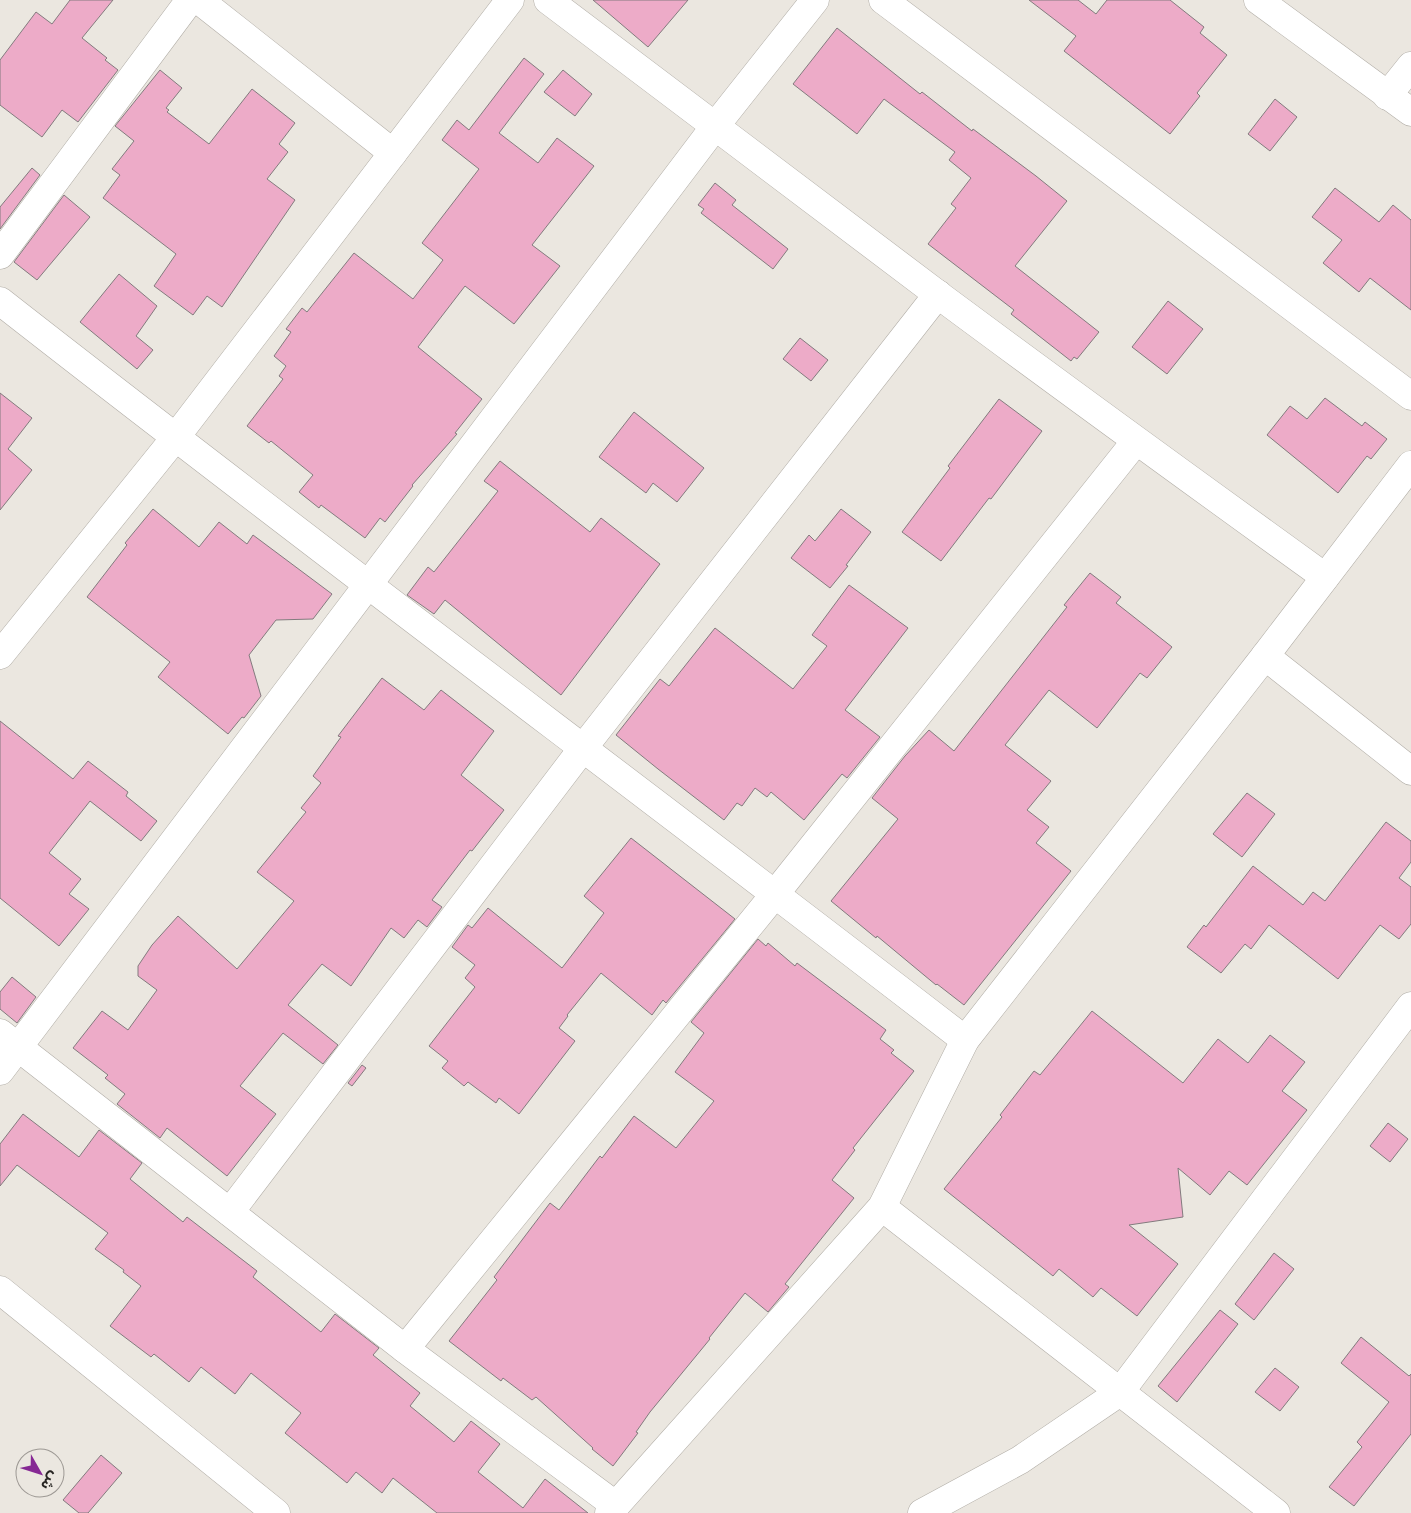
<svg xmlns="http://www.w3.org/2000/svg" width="1411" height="1513" font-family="Mulish,'Noto Sans Arabic',sans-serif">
<rect width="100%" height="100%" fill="#ebe7e0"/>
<g fill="#edabc8" stroke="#837b7e">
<path d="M 70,0 L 113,0 L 82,38 L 107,58 L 105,60 L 118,70 L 78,122 L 62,110 L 42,137 L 0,105 L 0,60 L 36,12 L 52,24 Z"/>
<path d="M 593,0 L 688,0 L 648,47 Z"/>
<path d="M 1029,0 L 1078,0 L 1096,14 L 1107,0 L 1170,0 L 1204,27 L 1200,33 L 1227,55 L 1197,93 L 1200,96 L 1170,134 L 1064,51 L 1076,36 Z"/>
<path d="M 837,28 L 920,94 L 922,92 L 972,131 L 973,129 L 1036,176 L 1067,201 L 1015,266 L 1099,332 L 1077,359 L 1074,357 L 1071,361 L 1011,314 L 1014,310 L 928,244 L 956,208 L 951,204 L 971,178 L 949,160 L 955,152 L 884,99 L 857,134 L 793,84 Z"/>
<path d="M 524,58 L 544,74 L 499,133 L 538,163 L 557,138 L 594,166 L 532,245 L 560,266 L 514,324 L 465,286 L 418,347 L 482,399 L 455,433 L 457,434 L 412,485 L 413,486 L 385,522 L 380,518 L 365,538 L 321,505 L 319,508 L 299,492 L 313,475 L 271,441 L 269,443 L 247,426 L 283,379 L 279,376 L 286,366 L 274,356 L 291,332 L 286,329 L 302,308 L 307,312 L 354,253 L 413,299 L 443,260 L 422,243 L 479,169 L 442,140 L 457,120 L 469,130 Z"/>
<path d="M 160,70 L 182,88 L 166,108 L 169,110 L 167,112 L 209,144 L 252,89 L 295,123 L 279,144 L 288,152 L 267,179 L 295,200 L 222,307 L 207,296 L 193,315 L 154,286 L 176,254 L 103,198 L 120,175 L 112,169 L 134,141 L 115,126 Z"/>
<path d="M 563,70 L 592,94 L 575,116 L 544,92 Z"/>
<path d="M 1275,99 L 1297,117 L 1270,151 L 1248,134 Z"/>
<path d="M 32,168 L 40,175 L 0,229 L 0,207 Z"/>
<path d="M 715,183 L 736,200 L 732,205 L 788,249 L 773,269 L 701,213 L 704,209 L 698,205 Z"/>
<path d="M 1335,188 L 1379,222 L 1393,205 L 1411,220 L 1411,310 L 1370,278 L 1359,292 L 1323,263 L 1342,240 L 1312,217 Z"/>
<path d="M 64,195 L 90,217 L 37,280 L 14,262 Z"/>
<path d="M 119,274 L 157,306 L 136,336 L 153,350 L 137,369 L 80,322 Z"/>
<path d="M 1168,301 L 1203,329 L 1167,374 L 1132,347 Z"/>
<path d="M 800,338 L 828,360 L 811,381 L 783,359 Z"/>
<path d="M 0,393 L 32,418 L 8,449 L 32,470 L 0,510 Z"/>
<path d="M 1325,398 L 1362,426 L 1365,422 L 1387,439 L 1371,459 L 1367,456 L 1338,493 L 1267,435 L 1290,406 L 1307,419 Z"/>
<path d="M 999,399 L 1042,431 L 991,499 L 989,498 L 941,561 L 902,532 L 950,468 L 948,466 Z"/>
<path d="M 634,412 L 704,468 L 677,502 L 653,483 L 646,493 L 599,457 Z"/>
<path d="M 500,461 L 590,532 L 601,518 L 660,564 L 561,695 L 445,600 L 434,614 L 407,595 L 428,567 L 434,572 L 498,491 L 484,481 Z"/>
<path d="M 153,509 L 199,547 L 219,522 L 247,544 L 253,535 L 332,594 L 313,619 L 276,620 L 249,655 L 261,696 L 244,718 L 242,717 L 228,734 L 158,677 L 170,662 L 87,597 L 127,545 L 125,543 Z"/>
<path d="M 841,509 L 871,532 L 846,565 L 848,566 L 830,588 L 791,558 L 809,535 L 815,541 Z"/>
<path d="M 1090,573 L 1121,597 L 1116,603 L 1172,647 L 1147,678 L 1140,673 L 1097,728 L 1049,690 L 1005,745 L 1051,781 L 1027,810 L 1049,827 L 1036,843 L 1071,871 L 964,1005 L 937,984 L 936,985 L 877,936 L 876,938 L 831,901 L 898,819 L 872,798 L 905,756 L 929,730 L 954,751 L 1067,607 L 1064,605 Z"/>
<path d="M 849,585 L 908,628 L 845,710 L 880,737 L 847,778 L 842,774 L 804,820 L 771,792 L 767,797 L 755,788 L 742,806 L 737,803 L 724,820 L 658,769 L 616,735 L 660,679 L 669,686 L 715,628 L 793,689 L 827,646 L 812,635 Z"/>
<path d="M 382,678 L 424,710 L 441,690 L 494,731 L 461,775 L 504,810 L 472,851 L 470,850 L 432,900 L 442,907 L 427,927 L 418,920 L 404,938 L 391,928 L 351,986 L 322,964 L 288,1005 L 338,1045 L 323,1064 L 283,1033 L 240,1086 L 276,1114 L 227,1176 L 167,1128 L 160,1138 L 117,1104 L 125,1094 L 105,1078 L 108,1075 L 73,1048 L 102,1011 L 128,1030 L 157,990 L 138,976 L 138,966 L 152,945 L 178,916 L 237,969 L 294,901 L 257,872 L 306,812 L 301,808 L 321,783 L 313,776 L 341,737 L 338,736 Z"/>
<path d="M 0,721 L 73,779 L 88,761 L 128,792 L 126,796 L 157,821 L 141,841 L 90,801 L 49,853 L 81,879 L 69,894 L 89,909 L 59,946 L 0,898 Z"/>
<path d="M 1247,793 L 1275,814 L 1242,857 L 1213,834 Z"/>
<path d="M 1386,822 L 1411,841 L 1411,862 L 1399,878 L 1411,887 L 1411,924 L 1399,939 L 1380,925 L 1338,979 L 1269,925 L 1251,949 L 1245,944 L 1221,973 L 1187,947 L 1204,925 L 1206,927 L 1253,866 L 1303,905 L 1313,892 L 1325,901 Z"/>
<path d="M 631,838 L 735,919 L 666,1003 L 663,1000 L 652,1015 L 601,973 L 567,1015 L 568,1016 L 559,1028 L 575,1041 L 519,1114 L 499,1098 L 496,1103 L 468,1082 L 464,1086 L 442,1068 L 448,1061 L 429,1046 L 475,987 L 465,978 L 475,965 L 452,947 L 468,925 L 472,928 L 488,908 L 562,968 L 604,913 L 584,896 Z"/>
<path d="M 758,939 L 766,946 L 768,943 L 795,966 L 797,963 L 886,1030 L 880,1039 L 894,1050 L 891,1053 L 914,1071 L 853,1148 L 855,1150 L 832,1180 L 854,1198 L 785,1284 L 789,1287 L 768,1312 L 745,1293 L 709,1338 L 710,1339 L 650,1412 L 636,1432 L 638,1433 L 613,1466 L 592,1449 L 593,1448 L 536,1397 L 532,1400 L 503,1378 L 501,1381 L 449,1341 L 497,1280 L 494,1277 L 550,1203 L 559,1210 L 600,1156 L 602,1158 L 634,1116 L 676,1148 L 714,1101 L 675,1072 L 704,1033 L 691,1022 Z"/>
<path d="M 12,977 L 36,997 L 17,1023 L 0,1009 L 0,992 Z"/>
<path d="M 1092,1011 L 1183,1083 L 1218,1039 L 1248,1063 L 1270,1035 L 1305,1062 L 1282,1091 L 1307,1110 L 1247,1185 L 1229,1171 L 1210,1195 L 1178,1168 L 1183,1217 L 1129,1225 L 1178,1264 L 1137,1316 L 1101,1288 L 1093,1297 L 1059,1269 L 1053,1276 L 944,1189 L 1002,1117 L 1000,1115 L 1034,1071 L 1040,1075 Z"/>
<path d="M 362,1065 L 366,1068 L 352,1086 L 348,1083 Z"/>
<path d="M 23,1114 L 79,1157 L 99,1130 L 142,1163 L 130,1179 L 183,1222 L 187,1217 L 257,1271 L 253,1277 L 321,1332 L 335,1314 L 379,1348 L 373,1355 L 420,1393 L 410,1406 L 454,1442 L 471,1421 L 500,1444 L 478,1472 L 523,1508 L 545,1479 L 588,1513 L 437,1513 L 393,1478 L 382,1493 L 356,1472 L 347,1483 L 285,1433 L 301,1413 L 251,1373 L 235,1394 L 201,1367 L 189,1382 L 154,1354 L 151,1357 L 110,1326 L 141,1286 L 123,1272 L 124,1270 L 95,1249 L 108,1233 L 17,1165 L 0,1186 L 0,1144 Z"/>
<path d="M 1388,1123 L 1408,1139 L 1390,1162 L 1370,1146 Z"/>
<path d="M 1274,1253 L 1294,1269 L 1254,1320 L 1235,1304 Z"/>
<path d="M 1220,1310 L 1238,1324 L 1177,1402 L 1158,1386 Z"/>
<path d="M 1361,1337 L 1409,1376 L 1411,1374 L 1411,1434 L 1354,1506 L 1329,1487 L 1362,1447 L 1357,1442 L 1389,1402 L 1341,1363 Z"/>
<path d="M 1275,1368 L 1299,1387 L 1280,1411 L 1255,1392 Z"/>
<path d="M 101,1455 L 122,1473 L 88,1513 L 79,1513 L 63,1500 Z"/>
</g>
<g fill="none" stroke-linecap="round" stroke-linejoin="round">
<defs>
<g id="minor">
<path d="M 199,0 L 393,153"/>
<path d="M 548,0 C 679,98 809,198 940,296 C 1068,391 1196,484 1325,577"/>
<path d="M 883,0 L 1411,396"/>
<path d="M 1258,0 L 1411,112"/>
<path d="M 1387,96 L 1411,66"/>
<path d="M 0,255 L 190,0"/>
<path d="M 0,301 C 319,551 644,792 965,1040"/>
<path d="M 0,655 L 175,438 L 510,0"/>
<path d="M 1265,656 L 1411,771"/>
<path d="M 0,1033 L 405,1349 L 615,1505"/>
<path d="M 0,1071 L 716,125 L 815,0"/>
<path d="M 882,1207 L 1276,1513"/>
<path d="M 230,1212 L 583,748 L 938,294"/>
<path d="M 0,1290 L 276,1513"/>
<path d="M 405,1349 L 775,894 L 1136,441"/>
<path d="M 609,1513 L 882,1207 L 965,1040 L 1265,656 L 1411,465"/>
<path d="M 922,1513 L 1020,1460 L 1120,1392 L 1411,1006"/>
</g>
</defs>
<use href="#minor" stroke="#b2aea7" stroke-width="29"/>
<use href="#minor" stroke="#fff" stroke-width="28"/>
</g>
<g transform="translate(40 1473) rotate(129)"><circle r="24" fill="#ebe7e0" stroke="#9d9994"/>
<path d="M0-4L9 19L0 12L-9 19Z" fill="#862994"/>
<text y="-8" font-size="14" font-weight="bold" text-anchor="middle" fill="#272522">ش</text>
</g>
</svg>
